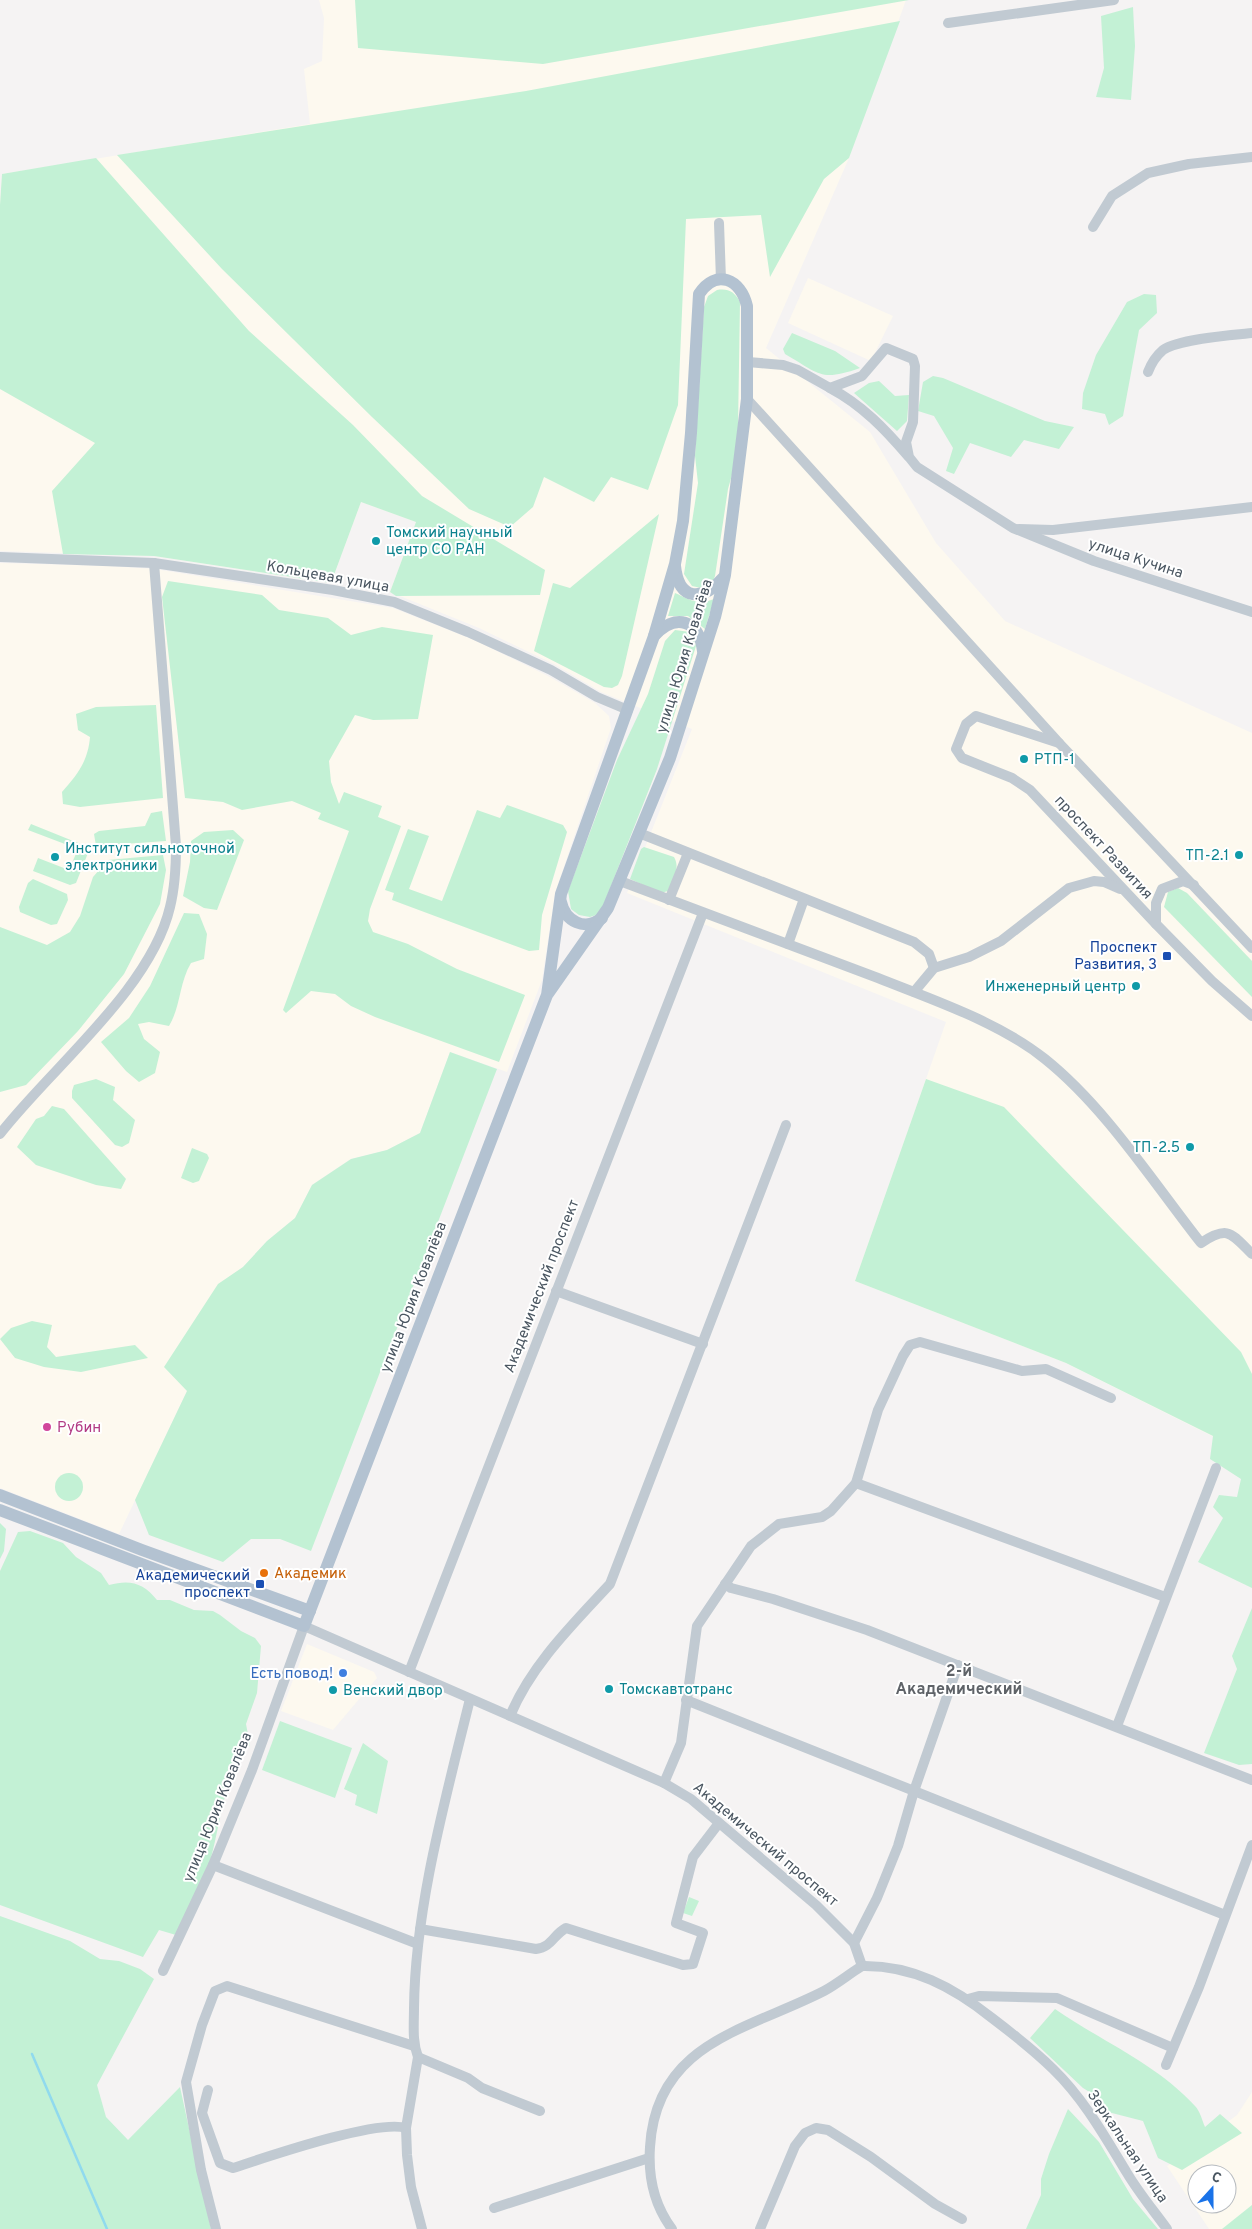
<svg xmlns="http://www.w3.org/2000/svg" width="1252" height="2229" font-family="Overpass,sans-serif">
<rect width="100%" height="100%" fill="#f5f3f3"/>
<g fill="#fdf9ef" fill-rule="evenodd">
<path d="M 319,0 L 906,0 L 849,158 L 766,348 L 870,432 L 936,543 L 1005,621 L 1252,733 L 1252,1456 L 1066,1363 L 855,1281 L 946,1022 L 627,893 L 692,729 L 601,692 L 554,664 L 479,628 L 390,592 L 416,522 L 361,502 L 331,583 L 154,556 L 0,551 L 0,205 L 2,174 L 310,124 L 304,69 L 322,61 L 324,18 Z"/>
<path d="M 808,278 L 893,316 L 871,361 L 788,323 Z"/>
<path d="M 0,563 L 109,566 L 155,569 L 393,608 L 474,640 L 548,676 L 595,703 L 609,716 L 611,728 L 555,893 L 542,980 L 507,1072 L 450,1052 L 420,1133 L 387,1150 L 351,1159 L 312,1185 L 295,1218 L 267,1241 L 243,1267 L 218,1285 L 187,1391 L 119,1534 L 0,1488 Z"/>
<path d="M 307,1644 L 374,1672 L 377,1678 L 333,1730 L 281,1711 Z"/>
<path d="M 1252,2092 L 1252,2229 L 1209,2229 L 1167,2166 L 1237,2115 ZM 1197,2174 L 1227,2174 L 1227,2204 L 1197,2204 Z"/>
</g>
<g fill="#c3f1d5">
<path d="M 355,0 L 909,0 L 543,64 L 358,48 Z"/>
<path d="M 1133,7 L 1135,46 L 1131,100 L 1096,97 L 1104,68 L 1101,16 Z"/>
<path d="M 900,21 L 849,158 L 824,179 L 770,277 L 761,215 L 686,219 L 678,405 L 648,490 L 611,477 L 594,502 L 544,477 L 533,507 L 510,527 L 469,509 L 372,417 L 222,269 L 117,155 L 526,91 Z"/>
<path d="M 96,158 L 249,331 L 353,425 L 422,496 L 545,570 L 540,595 L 396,596 L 390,592 L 416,522 L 361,502 L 331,583 L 154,556 L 63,554 L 52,491 L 95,443 L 0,389 L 0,205 L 2,174 Z"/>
<path d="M 717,290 C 728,288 735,292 740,302 L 738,428 L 735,464 L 728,489 L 715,576 L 713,581 L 701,588 L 692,586 L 684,574 L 698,483 L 695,456 L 704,307 L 708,296 Z"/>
<path d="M 1144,294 L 1156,295 L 1157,313 L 1139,330 L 1123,416 L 1109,425 L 1105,414 L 1082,409 L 1083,393 L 1096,355 L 1127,302 Z"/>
<path d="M 792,333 L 835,351 L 860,368 C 820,382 820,374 785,354 L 783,349 Z"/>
<path d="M 933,376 L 943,378 L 1045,421 L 1074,427 L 1059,449 L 1024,440 L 1011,457 L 970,443 L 954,474 L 946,471 L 953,448 L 934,416 L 918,411 L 923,382 Z"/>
<path d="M 879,381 L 895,396 L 909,395 L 907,421 L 897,431 L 854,393 L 869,383 Z"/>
<path d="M 659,514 L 622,676 L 618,685 L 612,688 L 604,687 L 534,651 L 553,583 L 570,588 Z"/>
<path d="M 168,581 L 262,595 L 279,610 L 328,618 L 351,635 L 382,627 L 433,635 L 418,719 L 373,720 L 355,715 L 329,761 L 331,782 L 339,804 L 344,792 L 382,806 L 378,817 L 401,826 L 370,909 L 368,921 L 373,932 L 408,944 L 457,969 L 525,995 L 499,1062 L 375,1017 L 351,1006 L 335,994 L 311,991 L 286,1013 L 283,1010 L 349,831 L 318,819 L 321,813 L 292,801 L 242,810 L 223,802 L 185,798 L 162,597 Z"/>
<path d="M 675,593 C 689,599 697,606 714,599 L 705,629 L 688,616 L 668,616 Z"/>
<path d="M 675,630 L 690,632 L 696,646 L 657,769 L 603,906 L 596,915 L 590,917 L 579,915 L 571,909 L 568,891 L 617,760 L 648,694 L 665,641 Z"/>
<path d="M 156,705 L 163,798 L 80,807 L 63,804 L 62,792 C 78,774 88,761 90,737 L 78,730 L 76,714 L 96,707 Z"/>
<path d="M 507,805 L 563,825 L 567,832 L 542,915 L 539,950 L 529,951 L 392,900 L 394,893 L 385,890 L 408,829 L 429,836 L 409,889 L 442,901 L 477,810 L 500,818 Z"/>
<path d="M 162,811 L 166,841 L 96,846 L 94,834 L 99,831 L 145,826 L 151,813 Z"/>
<path d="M 31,824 L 88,847 L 88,853 L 76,883 L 70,885 L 33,871 L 38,858 L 69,870 L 78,849 L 28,830 Z"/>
<path d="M 233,830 L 244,840 L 217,910 L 204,908 L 183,896 L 190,862 L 191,841 L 204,832 Z"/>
<path d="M 644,847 L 674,857 C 681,869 672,880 668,891 L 661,893 L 630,879 L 641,849 Z"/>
<path d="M 163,855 L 166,870 L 160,904 L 124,974 L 78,1031 L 26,1085 L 0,1092 L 0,927 L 47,945 L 70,932 L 80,916 L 93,877 L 108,860 Z"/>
<path d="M 33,879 L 67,894 L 68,900 L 57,924 L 51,925 L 20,912 L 19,907 L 28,883 Z"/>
<path d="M 1178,888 L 1187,893 L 1252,961 L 1252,997 L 1164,907 L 1168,892 Z"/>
<path d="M 184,913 L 199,914 L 207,934 L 204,959 L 191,963 C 179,983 181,1006 169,1026 L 149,1022 L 138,1024 L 144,1039 L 160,1052 L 155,1073 L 139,1082 L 126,1071 L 101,1042 L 129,1018 L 150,986 Z"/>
<path d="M 450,1052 L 497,1069 L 311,1551 L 280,1539 L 251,1539 L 223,1562 L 149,1535 L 135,1500 L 187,1391 L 164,1367 L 218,1284 L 243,1267 L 267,1241 L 295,1218 L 312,1185 L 351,1159 L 387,1150 L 420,1133 Z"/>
<path d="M 96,1079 L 115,1087 L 113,1100 L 135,1120 L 129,1143 L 122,1147 L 115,1145 L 72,1098 L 72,1091 L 74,1085 Z"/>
<path d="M 926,1079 L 1004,1107 L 1241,1352 L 1252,1374 L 1252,1588 L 1198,1562 L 1223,1518 L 1213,1507 L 1219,1495 L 1237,1497 L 1241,1479 L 1210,1459 L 1213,1436 L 1066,1363 L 855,1281 Z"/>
<path d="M 52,1106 L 64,1109 L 126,1179 L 121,1189 L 96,1185 L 36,1165 L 17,1147 L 36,1119 L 44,1116 Z"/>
<path d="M 192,1148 L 207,1154 L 209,1158 L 199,1181 L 193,1183 L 181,1178 Z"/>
<path d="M 32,1321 L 52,1325 L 47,1347 L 56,1357 L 135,1345 L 148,1358 L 81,1372 L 44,1367 L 15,1358 L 0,1339 L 11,1328 Z"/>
<circle cx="69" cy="1487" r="14"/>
<path d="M 0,1523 L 6,1529 L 4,1551 L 0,1559 Z"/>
<path d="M 30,1531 L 63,1543 L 76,1557 L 101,1573 L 109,1585 C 130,1579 144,1583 157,1600 L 170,1600 L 194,1610 L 213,1611 L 220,1615 L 241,1631 L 255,1638 L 261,1646 L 257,1693 L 246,1724 L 250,1745 C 222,1777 221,1826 209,1865 C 202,1889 187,1912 176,1935 L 159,1930 L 143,1957 L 0,1905 L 0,1571 L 18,1532 Z"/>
<path d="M 1252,1608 L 1252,1764 L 1239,1765 L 1204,1753 L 1237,1669 L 1232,1656 Z"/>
<path d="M 280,1721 L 352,1748 L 335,1798 L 262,1770 Z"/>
<path d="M 363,1743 L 388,1761 L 377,1814 L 355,1805 L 357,1795 L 344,1789 Z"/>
<path d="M 689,1897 L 699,1901 L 692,1916 L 683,1913 Z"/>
<path d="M 0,1916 L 70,1941 L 100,1959 L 119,1961 L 140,1969 L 154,1979 L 97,2085 L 106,2117 L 128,2140 L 180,2087 L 211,2229 L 0,2229 Z"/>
<path d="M 1055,2009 C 1101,2041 1157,2064 1195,2106 C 1200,2111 1202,2120 1205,2127 L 1220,2114 L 1242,2133 L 1182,2170 L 1158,2158 L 1143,2121 L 1108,2112 L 1096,2096 L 1083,2088 L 1030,2038 Z"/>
<path d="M 1068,2109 L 1099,2142 L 1133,2199 L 1158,2229 L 1026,2229 L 1041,2195 L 1041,2179 L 1049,2154 Z"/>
<path d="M 1252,2205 L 1252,2229 L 1222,2229 Z"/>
</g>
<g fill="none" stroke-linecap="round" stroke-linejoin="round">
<path stroke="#90daee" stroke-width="2.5" d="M 32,2054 L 107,2229"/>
<g stroke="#c1cad2" stroke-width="10">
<path d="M 948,23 L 1114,0"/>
<path d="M 719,223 L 721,280"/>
<path d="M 1093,227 L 1112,196 L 1148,173 L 1189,164 L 1252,157"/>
<path d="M 748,362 L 783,365 L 798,370 L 830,388 L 862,376 L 886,348 L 913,359 L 915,366 L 913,422 L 906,442 L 909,457 L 917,467 L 1013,528 L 1094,561 L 1252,612"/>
<path d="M 1148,372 C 1151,364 1156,356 1163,350 C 1178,339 1232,335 1252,333"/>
<path d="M 830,388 C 862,405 885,429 908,456"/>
<path d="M 747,399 L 1060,744 L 1252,948"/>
<path d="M 1019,529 L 1053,530 L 1252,507"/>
<path d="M 0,557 L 154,563 L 333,590 L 394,602 L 468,632 L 551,670 L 597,697 L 628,710"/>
<path d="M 1059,743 L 976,716 L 966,724 L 956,749 L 962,758 L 1012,778 L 1030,790 L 1156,924 L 1212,981 L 1252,1016"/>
<path d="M 639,833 L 914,942 L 929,954 L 934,968"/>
<path d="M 620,881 C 706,914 792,945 878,978 C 933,1000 999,1022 1045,1059 C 1105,1107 1153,1182 1201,1243 C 1228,1225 1231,1233 1252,1254"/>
<path d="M 669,900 L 688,853"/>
<path d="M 1156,924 L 1156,903 L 1162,889 L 1183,881 L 1194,885"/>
<path d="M 788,944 L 804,899"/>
<path d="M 914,992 L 934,968 L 969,957 L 1001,941 L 1069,888 L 1094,881 L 1104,882 L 1120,889"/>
<path d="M 0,1134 C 51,1068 151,989 170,907 C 175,887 176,867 176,846 L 154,563"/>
<path d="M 556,1291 L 703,1344"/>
<path d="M 856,1483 L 1165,1597"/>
<path d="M 725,1584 L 731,1588 L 773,1599 L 867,1630 L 1252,1780"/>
<path d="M 409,1672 L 703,913"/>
<path d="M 686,1700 L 1225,1915"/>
<path d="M 510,1716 C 531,1665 573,1624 610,1584 L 786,1125"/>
<path d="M 1117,1726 L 1216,1468"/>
<path d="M 664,1783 L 681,1743 L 697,1626 L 751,1546 L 779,1524 L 822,1517 L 831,1511 L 856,1483 L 878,1410 L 903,1356 L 910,1345 L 920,1342 L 1022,1371 L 1046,1369 L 1111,1398"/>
<path d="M 213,1865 L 418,1944"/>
<path d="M 420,1929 L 536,1949 C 552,1947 553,1935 566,1928 L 683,1965 L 693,1964 L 703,1933 L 676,1923 L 693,1857 L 719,1823"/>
<path d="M 854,1943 L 877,1898 L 898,1846 L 914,1791 L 958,1665"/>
<path d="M 862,1966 C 912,1965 953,1987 992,2018 C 1013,2034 1034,2050 1053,2069 C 1084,2099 1105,2137 1127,2173 C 1139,2193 1154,2211 1167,2229"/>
<path d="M 163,1971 L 213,1865 L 252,1770 L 304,1626 L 664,1783 L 691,1799 L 816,1905 L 854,1943 L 862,1966"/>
<path d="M 968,1999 L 979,1996 L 1057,1998 L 1173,2048"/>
<path d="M 418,2057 L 468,2078 L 482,2088 L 540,2111"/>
<path d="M 1166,2065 L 1199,1987 L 1252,1845"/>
<path d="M 208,2090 L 202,2113 L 220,2163 L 233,2168 C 267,2157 377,2119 406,2128"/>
<path d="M 494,2208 L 649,2158"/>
<path d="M 216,2229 L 201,2170 L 186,2082 L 202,2025 L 215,1991 L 227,1986 L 414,2046"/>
<path d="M 422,2229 L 411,2187 L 407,2155 L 406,2128 L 418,2057 C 412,2041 414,2025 414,2008 C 415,1907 446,1797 470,1699"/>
<path d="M 672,2229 C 654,2205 648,2177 650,2147 C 656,2042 748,2030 824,1991 C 837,1984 849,1974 862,1966"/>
<path d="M 760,2229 L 795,2146 L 805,2133 L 816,2128 L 828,2130 L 871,2157 L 935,2204 L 962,2219"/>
</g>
<g stroke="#b3c2d1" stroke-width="12">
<path d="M 675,566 C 679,602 703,601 723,578"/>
<path d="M 654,636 C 675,613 699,619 703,651"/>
<path d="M 561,902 C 565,921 585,932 602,918"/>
<path d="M 0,1495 L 142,1550 L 310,1611"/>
<path d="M 0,1510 L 304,1626 L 547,995 L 561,894 L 654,636 L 675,564 L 683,521 L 691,433 L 699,294 C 716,268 741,279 747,306 L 747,399 L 725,575 L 715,617 L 670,758 L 608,908 L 547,995"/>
</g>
</g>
<g fill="#0f9aa8" stroke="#fff" stroke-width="2">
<circle cx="376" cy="541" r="5"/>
<circle cx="1024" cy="759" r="5"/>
<circle cx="1239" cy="855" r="5"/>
<circle cx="55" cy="857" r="5"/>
<circle cx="1136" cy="986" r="5"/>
<circle cx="1190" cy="1147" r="5"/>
<circle cx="609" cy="1689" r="5"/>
<circle cx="333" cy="1690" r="5"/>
</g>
<g fill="#1a4fb4" stroke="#fff" stroke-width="2">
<rect x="1162" y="951" width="10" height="10" rx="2.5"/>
<rect x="255" y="1579" width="10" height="10" rx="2.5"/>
</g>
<circle fill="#d1479c" stroke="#fff" stroke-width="2" cx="47" cy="1427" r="5"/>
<circle fill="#e8710a" stroke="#fff" stroke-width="2" cx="264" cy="1573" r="5"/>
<circle fill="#3f7fe0" stroke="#fff" stroke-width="2" cx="343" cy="1673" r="5"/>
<g text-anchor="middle" stroke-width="4" stroke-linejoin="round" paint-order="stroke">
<g font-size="15" fill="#0d838f" stroke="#fff" text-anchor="start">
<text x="386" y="537">Томский научный<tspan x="386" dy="17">центр СО РАН</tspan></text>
<text x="1034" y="764">РТП-1</text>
<text x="65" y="853">Институт сильноточной<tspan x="65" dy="17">электроники</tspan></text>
<text x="1229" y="860" text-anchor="end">ТП-2.1</text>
<text x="1126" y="991" text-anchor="end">Инженерный центр</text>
<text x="1180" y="1152" text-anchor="end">ТП-2.5</text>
<text x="619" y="1694">Томскавтотранс</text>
<text x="343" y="1695">Венский двор</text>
</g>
<g font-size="15" fill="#4a5661" stroke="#fff">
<text transform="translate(1136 558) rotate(18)" y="5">улица Кучина</text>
<text transform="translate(328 576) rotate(10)" y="5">Кольцевая улица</text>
<text transform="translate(684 656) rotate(-73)" y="5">улица Юрия Ковалёва</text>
<text transform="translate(1104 847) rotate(47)" y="5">проспект Развития</text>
<text transform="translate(541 1286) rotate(-69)" y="5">Академический проспект</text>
<text transform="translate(413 1297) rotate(-69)" y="5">улица Юрия Ковалёва</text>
<text transform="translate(217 1807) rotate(-68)" y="5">улица Юрия Ковалёва</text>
<text transform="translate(766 1844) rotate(40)" y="5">Академический проспект</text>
<text transform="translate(1128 2146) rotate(56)" y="5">Зеркальная улица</text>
</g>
<g font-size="15" fill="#164399" stroke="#fff" text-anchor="end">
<text x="1157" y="952">Проспект<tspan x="1157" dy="17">Развития, 3</tspan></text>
<text x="250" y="1580">Академический<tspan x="250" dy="17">проспект</tspan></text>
</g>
<g font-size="15" fill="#b23c85" stroke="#fff" text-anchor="start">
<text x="57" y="1432">Рубин</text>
</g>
<g font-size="15" fill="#c56008" stroke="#fff" text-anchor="start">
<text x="274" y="1578">Академик</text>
</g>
<g font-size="15" fill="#366cbe" stroke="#fff" text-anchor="end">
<text x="333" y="1678">Есть повод!</text>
</g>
<g font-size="16" font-weight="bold" fill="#5f6368" stroke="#fff">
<text x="959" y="1676">2-й<tspan x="959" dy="18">Академический</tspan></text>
</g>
</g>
<g transform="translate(1212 2189) rotate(21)"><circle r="24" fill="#ffffff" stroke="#b7bbc0"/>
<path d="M0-4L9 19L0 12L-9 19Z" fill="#1a73e8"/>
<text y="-8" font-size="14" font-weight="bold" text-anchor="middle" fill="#4a5661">С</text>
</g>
</svg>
